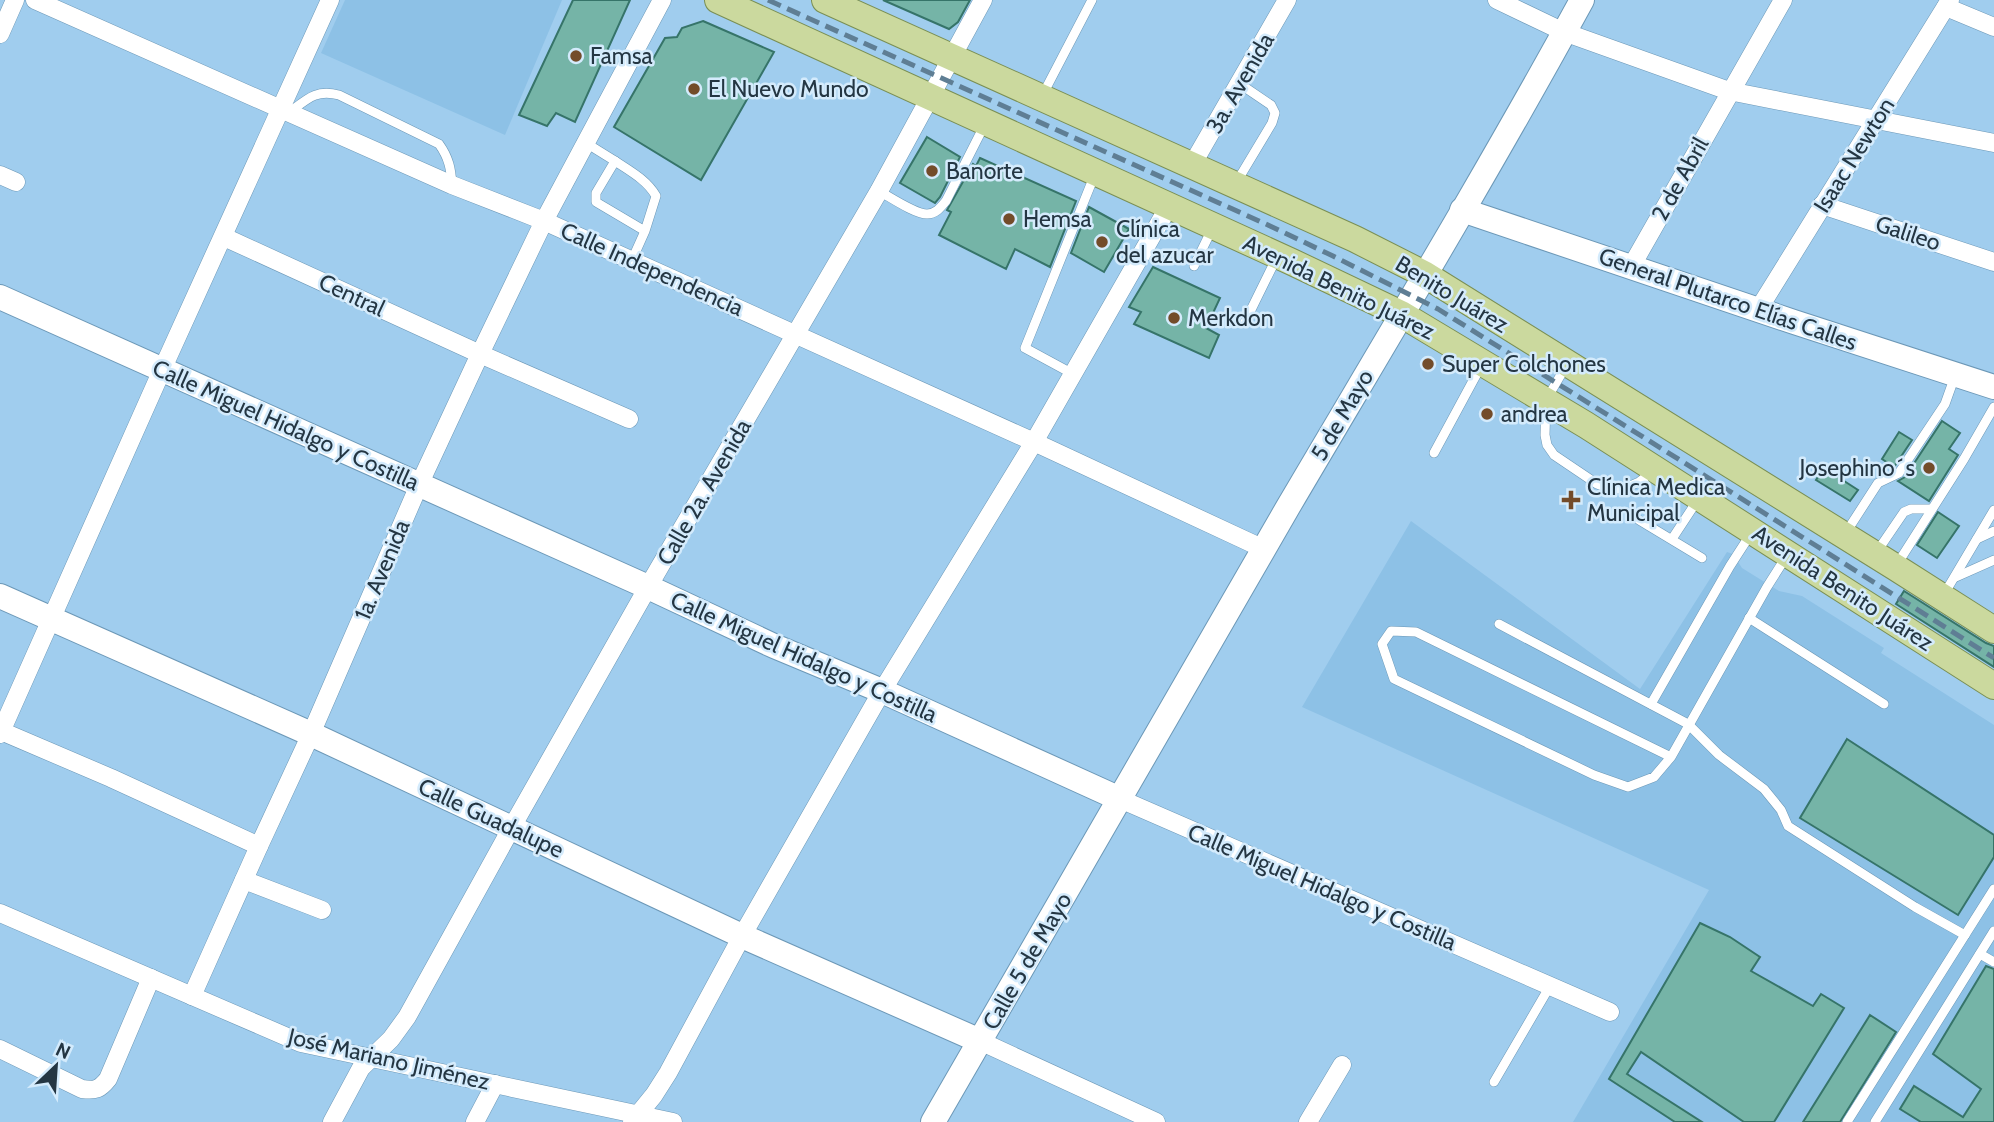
<svg xmlns="http://www.w3.org/2000/svg" width="1994" height="1122" font-family="Cabin,sans-serif">
<rect width="100%" height="100%" fill="#a0cdee"/>
<g fill="#8dc1e6">
<path d="M 345,0 L 562,0 L 505,135 L 321,53 Z"/>
<path d="M 1411,521 L 1640,689 L 1727,552 L 1733,554 L 1742,568 L 1779,591 L 1802,596 L 1884,648 L 1881,653 L 1994,725 L 1994,1122 L 1573,1122 L 1709,890 L 1302,707 Z"/>
</g>
<g fill="#75b4a7" stroke="#367469" stroke-width="2">
<path d="M 573,0 L 630,0 L 575,122 L 556,113 L 547,126 L 519,115 Z"/>
<path d="M 883,0 L 970,0 L 958,22 L 949,29 Z"/>
<path d="M 703,21 L 774,52 L 701,180 L 614,127 L 665,38 L 677,37 L 682,28 Z"/>
<path d="M 927,137 L 960,157 L 940,197 L 935,203 L 900,183 Z"/>
<path d="M 980,158 L 1076,201 L 1050,267 L 1015,249 L 1006,269 L 939,235 L 951,212 L 947,210 L 973,164 L 976,166 Z"/>
<path d="M 1089,207 L 1129,229 L 1104,272 L 1071,253 Z"/>
<path d="M 1153,267 L 1220,298 L 1206,328 L 1219,335 L 1209,358 L 1134,324 L 1141,312 L 1129,307 Z"/>
<path d="M 1942,421 L 1960,433 L 1949,449 L 1958,455 L 1929,501 L 1898,481 L 1905,477 Z"/>
<path d="M 1899,432 L 1912,440 L 1894,467 L 1882,459 Z"/>
<path d="M 1824,468 L 1858,490 L 1850,501 L 1816,480 Z"/>
<path d="M 1938,512 L 1959,526 L 1937,558 L 1917,545 Z"/>
<path d="M 1904,591 L 1986,643 L 1994,646 L 1994,667 L 1896,604 Z"/>
<path d="M 1847,739 L 1994,835 L 1994,857 L 1958,915 L 1800,818 Z"/>
<path d="M 1700,923 L 1730,937 L 1760,957 L 1751,971 L 1813,1006 L 1821,994 L 1844,1008 L 1774,1122 L 1744,1122 L 1641,1052 L 1627,1074 L 1702,1122 L 1675,1122 L 1609,1079 Z"/>
<path d="M 1986,966 L 1994,969 L 1994,1122 L 1921,1122 L 1900,1109 L 1914,1086 L 1963,1117 L 1981,1089 L 1933,1054 Z"/>
<path d="M 1870,1015 L 1896,1032 L 1840,1122 L 1803,1122 Z"/>
</g>
<g fill="none" stroke-linecap="round" stroke-linejoin="round">
<defs>
<g id="lane">
<path d="M 1042,96 L 1092,0"/>
<path d="M 290,112 C 307,99 316,89 339,95 L 439,144 C 449,158 451,169 452,185"/>
<path d="M 586,143 L 615,161"/>
<path d="M 1236,183 L 1272,123 L 1275,113 L 1271,105 L 1240,84"/>
<path d="M 879,191 C 890,197 915,214 927,214 C 936,214 941,207 946,201 L 985,124"/>
<path d="M 632,260 L 645,231 L 656,196 C 647,180 630,171 615,161 L 596,193 L 596,202 L 645,231"/>
<path d="M 1194,266 L 1213,227"/>
<path d="M 1245,322 L 1277,257"/>
<path d="M 1566,366 L 1546,400 L 1545,435 L 1547,445 L 1554,455 L 1597,484 L 1611,489 L 1623,489 L 1639,482 L 1652,472"/>
<path d="M 1073,374 L 1025,348 L 1095,174"/>
<path d="M 1434,453 L 1481,366"/>
<path d="M 1639,520 L 1702,558"/>
<path d="M 1845,534 L 1878,483 L 1899,473 L 1945,404 L 1955,376"/>
<path d="M 1672,539 L 1697,501"/>
<path d="M 1977,539 L 1994,531"/>
<path d="M 1876,553 L 1904,512 L 1911,509 L 1931,509"/>
<path d="M 1896,566 L 1964,459 L 1994,407"/>
<path d="M 1956,577 L 1994,560"/>
<path d="M 1943,596 L 1994,510"/>
<path d="M 1749,618 L 1884,704"/>
<path d="M 1499,624 L 1688,724 L 1719,755 L 1764,789 L 1781,810 L 1788,826 L 1915,907 L 1965,935"/>
<path d="M 1651,704 L 1730,566 L 1750,535"/>
<path d="M 1671,757 L 1416,632 L 1391,631 L 1382,644 L 1394,679 L 1594,775 L 1628,787 L 1654,777 L 1671,757 L 1767,587 L 1786,557"/>
<path d="M 1980,954 L 1994,962"/>
<path d="M 1494,1082 L 1550,986"/>
<path d="M 1847,1122 L 1994,889"/>
<path d="M 1875,1122 L 1994,931"/>
</g>
<g id="street">
<path d="M 35,0 L 452,185 L 544,221 L 1034,442 L 1264,549"/>
<path d="M 1497,0 L 1564,32 L 1729,91 L 1994,143"/>
<path d="M 1946,7 L 1994,27"/>
<path d="M 0,34 L 15,0"/>
<path d="M 1192,165 L 1287,0"/>
<path d="M 0,175 L 16,182"/>
<path d="M 1822,205 L 1994,262"/>
<path d="M 224,237 L 480,354 L 629,419"/>
<path d="M 1631,267 L 1783,0"/>
<path d="M 1758,310 L 1950,0"/>
<path d="M 1,731 L 111,778 L 259,846"/>
<path d="M 0,734 L 162,370 L 330,0"/>
<path d="M 1120,799 L 1610,1012"/>
<path d="M 244,880 L 322,910"/>
<path d="M 0,913 L 301,1043 L 673,1122"/>
<path d="M 192,996 L 259,846 L 311,734 L 419,485 L 480,354 L 544,221 L 662,0"/>
<path d="M 980,1041 L 1156,1122"/>
<path d="M 0,1049 L 82,1089 C 96,1091 100,1089 108,1079 L 151,978"/>
<path d="M 332,1122 L 361,1068 L 391,1039 L 407,1017 L 512,827 L 648,587 L 879,191 L 983,0"/>
<path d="M 475,1122 L 495,1084"/>
<path d="M 632,1122 L 654,1095 L 668,1073 L 742,936 L 882,691 L 1034,442 L 1169,206"/>
<path d="M 1308,1122 L 1342,1065"/>
</g>
<g id="secondary">
<path d="M 1462,210 L 1794,322 L 1994,387"/>
<path d="M 0,297 L 648,587 L 774,646 L 882,691 L 1120,799"/>
<path d="M 0,596 L 311,734 L 742,936 L 980,1041"/>
<path d="M 933,1122 C 1052,917 1169,712 1288,507 C 1387,339 1488,172 1582,0"/>
</g>
<g id="primary">
<path d="M 718,0 L 1292,262 L 1401,314 L 1586,425 L 1994,686"/>
<path d="M 825,0 L 1355,239 L 1424,274 L 1895,567 L 1994,630"/>
</g>
</defs>
<use href="#lane" stroke="#6c98b7" stroke-width="10"/>
<use href="#street" stroke="#6c98b7" stroke-width="19"/>
<use href="#secondary" stroke="#6c98b7" stroke-width="26"/>
<use href="#primary" stroke="#7a8f54" stroke-width="28"/>
<use href="#lane" stroke="#fff" stroke-width="9"/>
<use href="#street" stroke="#fff" stroke-width="18"/>
<use href="#secondary" stroke="#fff" stroke-width="24"/>
<use href="#primary" stroke="#cbd99e" stroke-width="26"/>
<path stroke="#5f7e94" stroke-width="5" stroke-dasharray="14 7" stroke-linecap="butt" d="M 768,0 L 1268,225 L 1333,256 L 1438,309 L 1707,477 L 1994,658"/>
</g>
<g fill="#734c2a" stroke="#d4ebfc" stroke-width="2.5">
<circle cx="576" cy="56" r="7"/>
<circle cx="694" cy="89" r="7"/>
<circle cx="932" cy="171" r="7"/>
<circle cx="1009" cy="219" r="7"/>
<circle cx="1102" cy="242" r="7"/>
<circle cx="1174" cy="318" r="7"/>
<circle cx="1428" cy="364" r="7"/>
<circle cx="1487" cy="414" r="7"/>
<circle cx="1929" cy="468" r="7"/>
<path d="M1567.5 489.5h7v7h7v7h-7v7h-7v-7h-7v-7h7z"/>
</g>
<g text-anchor="middle" stroke-width="5" stroke-linejoin="round" paint-order="stroke">
<g font-size="23" fill="#243643" stroke="#d4ebfc" text-anchor="start">
<text x="590" y="64">Famsa</text>
<text x="708" y="97">El Nuevo Mundo</text>
<text x="946" y="179">Banorte</text>
<text x="1023" y="227">Hemsa</text>
<text x="1116" y="237">Clínica<tspan x="1116" dy="26">del azucar</tspan></text>
<text x="1188" y="326">Merkdon</text>
<text x="1442" y="372">Super Colchones</text>
<text x="1501" y="422">andrea</text>
<text x="1915" y="476" text-anchor="end">Josephino´s</text>
<text x="1587" y="495">Clínica Medica<tspan x="1587" dy="26">Municipal</tspan></text>
</g>
<g font-size="23" fill="#243643" stroke="#d4ebfc">
<text transform="translate(1240 83) rotate(-60)" y="8">3a. Avenida</text>
<text transform="translate(1854 155) rotate(-58)" y="8">Isaac Newton</text>
<text transform="translate(1680 179) rotate(-61)" y="8">2 de Abril</text>
<text transform="translate(1908 233) rotate(18)" y="8">Galileo</text>
<text transform="translate(652 269) rotate(24)" y="8">Calle Independencia</text>
<text transform="translate(1339 287) rotate(26)" y="8">Avenida Benito Juárez</text>
<text transform="translate(1452 294) rotate(31)" y="8">Benito Juárez</text>
<text transform="translate(352 295) rotate(25)" y="8">Central</text>
<text transform="translate(1728 299) rotate(19)" y="8">General Plutarco Elías Calles</text>
<text transform="translate(1342 415) rotate(-60)" y="8">5 de Mayo</text>
<text transform="translate(286 425) rotate(24)" y="8">Calle Miguel Hidalgo y Costilla</text>
<text transform="translate(704 492) rotate(-60)" y="8">Calle 2a. Avenida</text>
<text transform="translate(382 570) rotate(-67)" y="8">1a. Avenida</text>
<text transform="translate(1843 588) rotate(33)" y="8">Avenida Benito Juárez</text>
<text transform="translate(804 657) rotate(24)" y="8">Calle Miguel Hidalgo y Costilla</text>
<text transform="translate(491 818) rotate(25)" y="8">Calle Guadalupe</text>
<text transform="translate(1322 887) rotate(23)" y="8">Calle Miguel Hidalgo y Costilla</text>
<text transform="translate(1027 961) rotate(-60)" y="8">Calle 5 de Mayo</text>
<text transform="translate(389 1059) rotate(13)" y="8">José Mariano Jiménez</text>
</g>
</g>
<g transform="translate(56 1066) rotate(25)" stroke="#d4ebfc" stroke-width="5" paint-order="stroke">
<path d="M0-5L12 26L0 18L-12 26Z" fill="#243643"/>
<text y="-10" font-size="19" font-weight="bold" text-anchor="middle" fill="#243643">N</text>
</g>
</svg>
